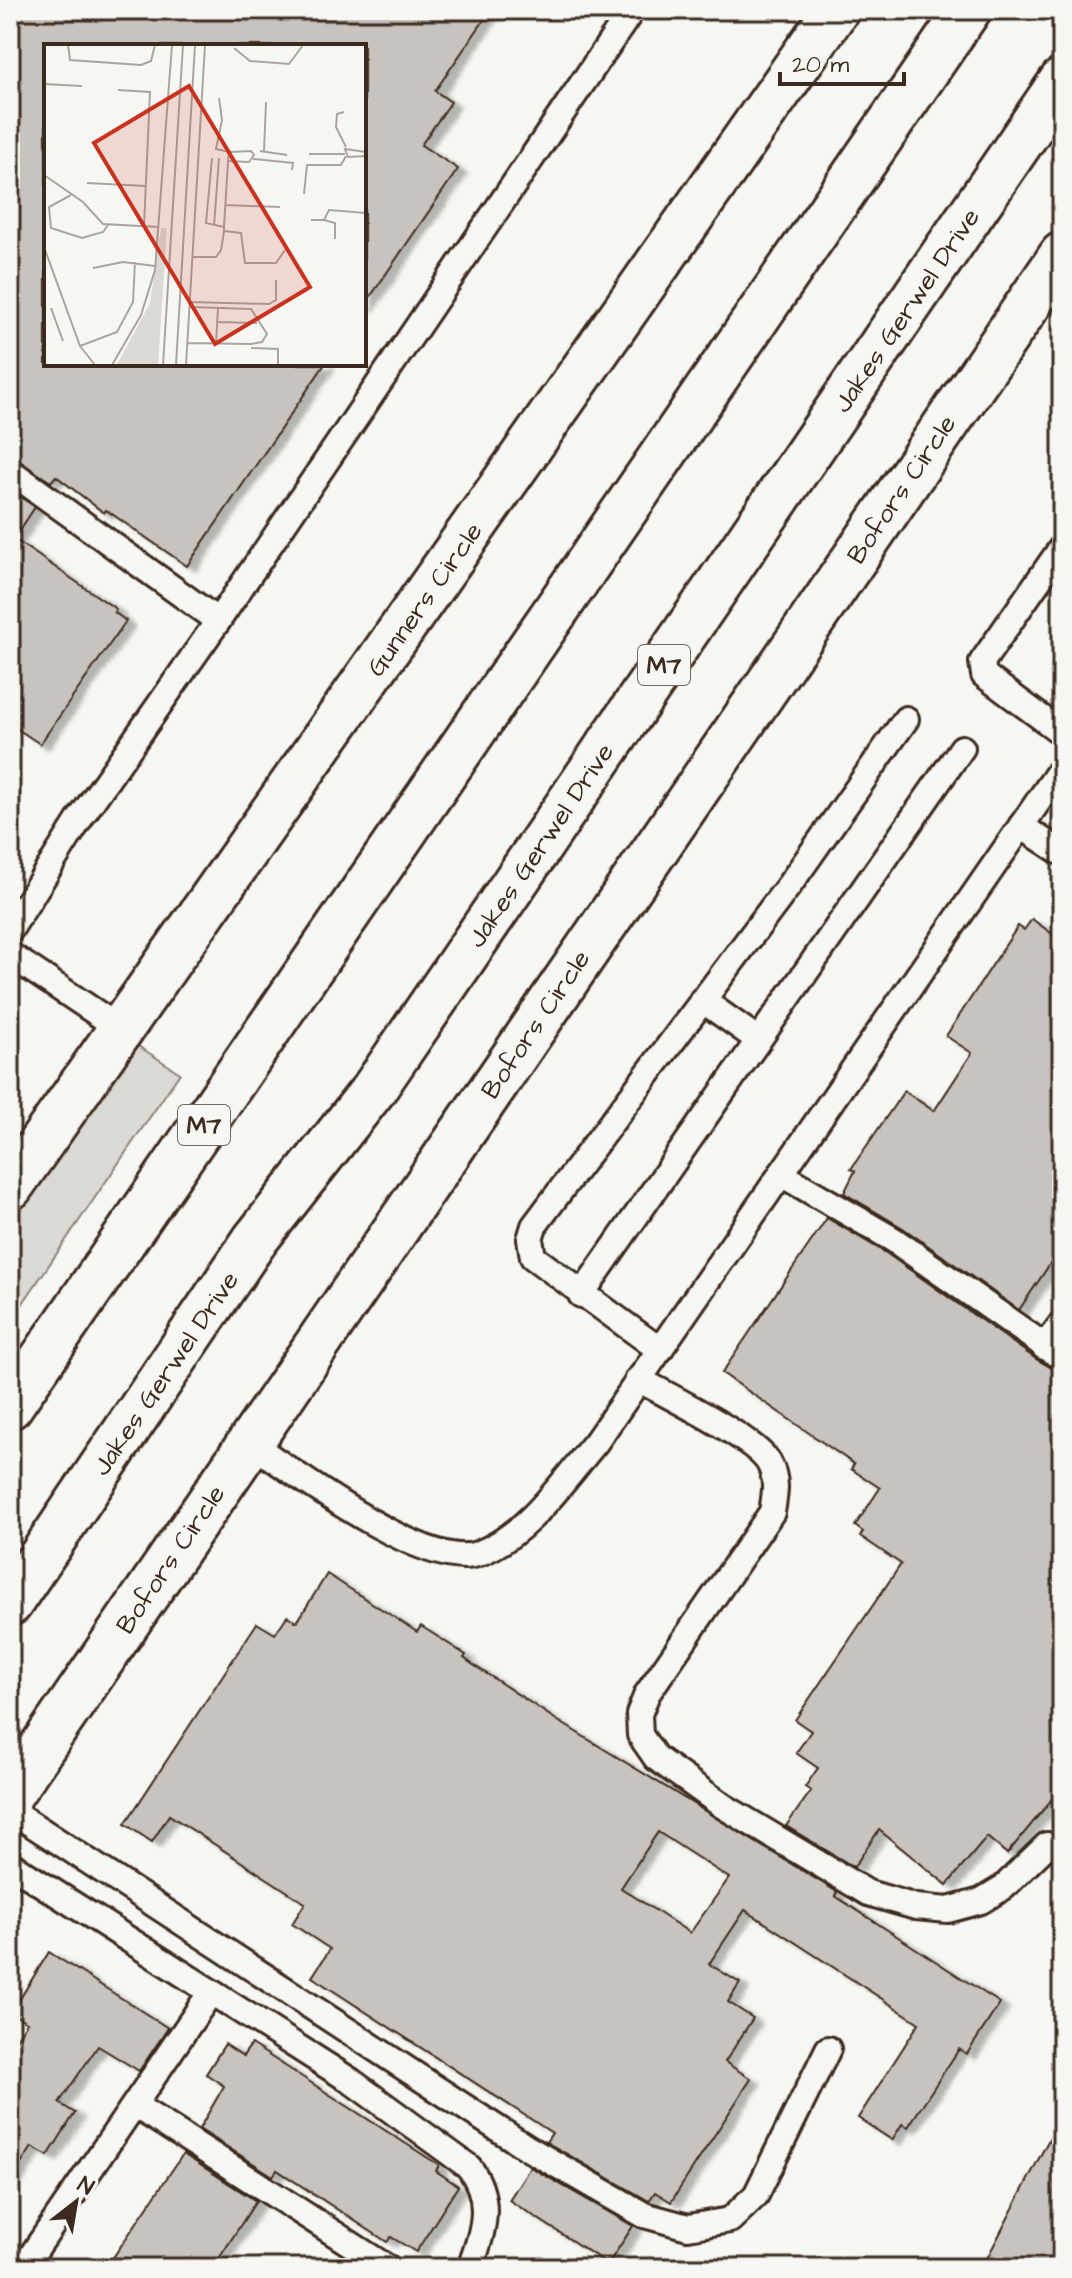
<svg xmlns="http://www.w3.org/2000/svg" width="1072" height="2278" font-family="'Architects Daughter',sans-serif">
<defs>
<filter id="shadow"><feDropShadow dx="9" dy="5" stdDeviation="2" flood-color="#0004"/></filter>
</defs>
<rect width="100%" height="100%" fill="#f6f6f2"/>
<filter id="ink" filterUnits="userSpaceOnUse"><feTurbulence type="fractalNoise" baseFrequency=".0125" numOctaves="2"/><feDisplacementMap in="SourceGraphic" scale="16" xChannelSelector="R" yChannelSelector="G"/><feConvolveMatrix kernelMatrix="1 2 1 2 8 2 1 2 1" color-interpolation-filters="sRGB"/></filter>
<g filter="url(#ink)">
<path fill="#dad9d3" stroke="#8a8278" stroke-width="2" d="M 135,1044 L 180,1073 L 10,1322 L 10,1216 Z"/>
<g fill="#c8c3be" stroke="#3b2a1e" stroke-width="2" fill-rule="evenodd" filter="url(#shadow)">
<path d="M 10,10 L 491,10 L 435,91 L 451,102 L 421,145 L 458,169 L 364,306 L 364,46 L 46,46 L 46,364 L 325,364 L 187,566 L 106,510 L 104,513 L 56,476 L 51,482 L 10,456 Z"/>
<path d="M 10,490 L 35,507 L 14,539 L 116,609 L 114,612 L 126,621 L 40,744 L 10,724 Z"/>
<path d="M 1032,919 L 1062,941 L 1062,1246 L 1019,1310 L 903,1228 L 844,1193 L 855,1171 L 851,1169 L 904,1091 L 934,1111 L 972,1053 L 946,1036 L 1018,926 L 1024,930 Z"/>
<path d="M 827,1218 L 886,1253 L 1036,1359 L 1062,1374 L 1062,1787 L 1007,1854 L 987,1837 L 947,1885 L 879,1830 L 854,1867 L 786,1826 L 811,1791 L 805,1787 L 818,1768 L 796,1753 L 811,1731 L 795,1720 L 901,1564 L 860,1536 L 863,1532 L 855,1526 L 880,1488 L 851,1469 L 854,1464 L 722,1373 Z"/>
<path d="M 327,1574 L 417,1632 L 421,1626 L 466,1655 L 464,1658 L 472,1664 L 555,1719 L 837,1892 L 835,1896 L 1000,2003 L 967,2054 L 959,2049 L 908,2127 L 902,2124 L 892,2140 L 858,2118 L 919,2023 L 745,1910 L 709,1964 L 740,1983 L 728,2002 L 753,2018 L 725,2062 L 751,2079 L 671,2202 L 655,2192 L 649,2201 L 546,2142 L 552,2133 L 312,1977 L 330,1949 L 292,1924 L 305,1903 L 169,1815 L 152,1842 L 125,1824 L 257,1623 L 275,1634 L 287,1616 L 297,1622 ZM 658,1832 L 729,1878 L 690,1933 L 621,1888 Z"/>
<path d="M 49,1952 L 168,2028 L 139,2071 L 98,2046 L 59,2103 L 75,2113 L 48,2156 L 32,2147 L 10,2181 L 10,2048 L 27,2022 L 11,2013 Z"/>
<path d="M 225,2044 L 243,2056 L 251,2044 L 439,2165 L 436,2171 L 458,2186 L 416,2252 L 391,2237 L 387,2242 L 277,2170 L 273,2176 L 199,2129 L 224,2086 L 206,2074 Z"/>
<path d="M 1062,2114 L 1062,2268 L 982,2268 Z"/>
<path d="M 183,2154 L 256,2201 L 213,2268 L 106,2268 Z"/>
<path d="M 530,2167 L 633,2226 L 608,2264 L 509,2200 Z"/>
</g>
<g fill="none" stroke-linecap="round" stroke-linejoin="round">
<defs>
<g id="service">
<path d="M 10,471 L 218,621"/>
<path d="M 1062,547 L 982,662 L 984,675 L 1062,733"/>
<path d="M 1021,826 L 1062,853"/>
<path d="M 10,930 L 81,817 L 218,621 L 632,10"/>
<path d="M 10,955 L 122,1030"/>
<path d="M 702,1000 L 757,1039"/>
<path d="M 781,1174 L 894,1240 L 1062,1358"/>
<path d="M 581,1295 L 962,748"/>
<path d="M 1044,1347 L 1062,1323"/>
<path d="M 660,1350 L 533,1257 L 530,1239 L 534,1226 L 790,884 L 906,719"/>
<path d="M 638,1379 C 666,1395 755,1438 769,1463 C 778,1480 775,1494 772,1512 L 647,1694 L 639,1714 L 640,1735 L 656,1758 L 723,1806 L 868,1893 L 916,1907 L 948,1910 L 981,1901 L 1004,1887 L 1047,1845"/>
<path d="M 249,1442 C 292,1471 427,1572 477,1554 C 527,1536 563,1481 596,1442 L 1062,767"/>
<path d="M 10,1810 L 529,2149 L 644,2215 L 688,2227 L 730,2220 L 756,2195 L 828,2049"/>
<path d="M 10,1864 L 351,2081 L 469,2167 C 494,2201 483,2231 470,2268"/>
<path d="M 136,2106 L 388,2268"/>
<path d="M 23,2268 L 211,1992"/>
</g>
<g id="minor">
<path d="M 10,1187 L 836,10"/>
<path d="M 10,1794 L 1062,255"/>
</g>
<g id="trunk">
<path d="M 10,1406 L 968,10"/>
<path d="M 10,1603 L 255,1240 L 374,1089 L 1062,81"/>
</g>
</defs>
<use href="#service" stroke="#3b2a1e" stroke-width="30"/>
<use href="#minor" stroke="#3b2a1e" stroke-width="50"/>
<use href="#trunk" stroke="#3b2a1e" stroke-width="50"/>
<use href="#service" stroke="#f6f6f2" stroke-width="24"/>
<use href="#minor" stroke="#f6f6f2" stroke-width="44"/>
<use href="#trunk" stroke="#f6f6f2" stroke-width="44"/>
</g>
</g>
<g text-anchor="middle" stroke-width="7" stroke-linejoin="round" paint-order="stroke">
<g fill="#f6f6f2" stroke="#73675e" stroke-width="2">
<rect x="638" y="645" width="52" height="40" rx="6"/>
<rect x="178" y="1105" width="52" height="40" rx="6"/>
</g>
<g font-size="24" font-weight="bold" fill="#3b2a1e">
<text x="664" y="673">M7</text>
<text x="204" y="1133">M7</text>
</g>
<g font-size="26" fill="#3b2a1e" stroke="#f6f6f2">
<text transform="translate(906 310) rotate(-56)" y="9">Jakes Gerwel Drive</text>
<text transform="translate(901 489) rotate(-56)" y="9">Bofors Circle</text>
<text transform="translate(424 599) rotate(-55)" y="9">Gunners Circle</text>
<text transform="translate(540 845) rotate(-56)" y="9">Jakes Gerwel Drive</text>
<text transform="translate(535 1024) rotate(-56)" y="9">Bofors Circle</text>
<text transform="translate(165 1373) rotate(-56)" y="9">Jakes Gerwel Drive</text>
<text transform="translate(170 1559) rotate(-56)" y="9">Bofors Circle</text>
</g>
</g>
<g transform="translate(44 44)">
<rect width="322" height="322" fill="#f6f6f2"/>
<path d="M 117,184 L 123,184 L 114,321 L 73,321 L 106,259 Z" fill="#dad9d3"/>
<path fill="none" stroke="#aba49d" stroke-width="2" d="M 24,1 L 26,16 L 97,21 L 107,17 L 111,1M 190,4 L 206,17 L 245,20 L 259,1M 0,40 L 38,42M 74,46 L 106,48 L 100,182M 175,54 L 178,76 L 172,105 L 186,108M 300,68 L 293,70 L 292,83 L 302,103M 216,107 L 243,111M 220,107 L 222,58M 322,108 L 301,105 L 304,113 L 322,112M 265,110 L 301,110M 168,114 L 162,179 L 180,183M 209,115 L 249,119 L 248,126M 0,131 L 39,158 L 59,180 L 115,183M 43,139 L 102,142M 260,150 L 263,121 L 297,121 L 302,112M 27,151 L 5,163 L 7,184 L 38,194 L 59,188 L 64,181M 181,161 L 236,163M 267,176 L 280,176 L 285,166 L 322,169M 280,176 L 291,179 L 291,195M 170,182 L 175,114M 180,187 L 197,189 L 201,219 L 232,219 L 241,206M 0,203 L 36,302M 149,213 L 172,213 L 177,206 L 179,194 L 180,187 L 180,183 L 184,117 L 185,110 L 186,108 L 207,107 L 210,111 L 205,118 L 184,117M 49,224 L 79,218 L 111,222M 146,258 L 225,260 L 232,256 L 232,236M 7,264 L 19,297M 174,278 L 213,279M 144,299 L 207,300 L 218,298 L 223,290 L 207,265 L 146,263M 172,300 L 174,264M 207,304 L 234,305 L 234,321M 51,321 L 36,302 L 73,288 L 89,258 L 91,218M 68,321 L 97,271 L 111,226 L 128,1M 119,321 L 139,1M 132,321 L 151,1M 142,321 L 161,1"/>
<path fill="#c8321e" fill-opacity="0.15" stroke="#c8321e" stroke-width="4" d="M 145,42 L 266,243 L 171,300 L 50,99 Z"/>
<rect width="322" height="322" fill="none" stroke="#3b2a1e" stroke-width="4"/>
</g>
<rect width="1072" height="2278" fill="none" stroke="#f6f6f2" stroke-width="40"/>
<rect x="20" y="20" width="1032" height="2238" fill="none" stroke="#3b2a1e" stroke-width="3" filter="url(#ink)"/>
<g transform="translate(76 2202) rotate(31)" stroke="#f6f6f2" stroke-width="6" paint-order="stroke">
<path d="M0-6L14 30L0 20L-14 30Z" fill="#3b2a1e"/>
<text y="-12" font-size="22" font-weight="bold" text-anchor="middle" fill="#3b2a1e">N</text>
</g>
<path d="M780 72v12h124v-12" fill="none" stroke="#3b2a1e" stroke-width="4"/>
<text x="792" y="72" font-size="24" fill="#3b2a1e" stroke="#f6f6f2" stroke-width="6" paint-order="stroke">20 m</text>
</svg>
